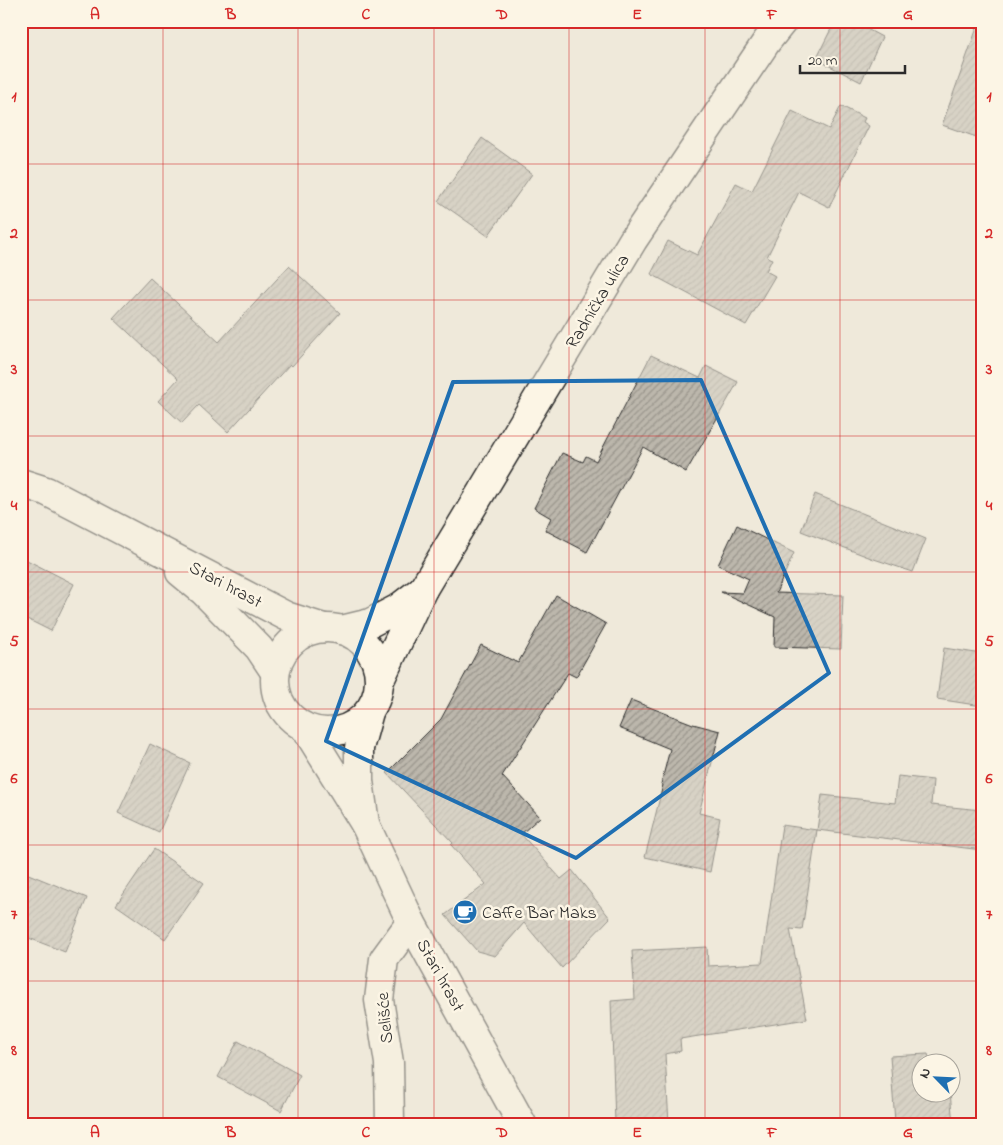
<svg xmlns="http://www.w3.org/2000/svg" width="1003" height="1145" font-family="'Indie Flower',sans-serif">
<defs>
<pattern id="building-hatch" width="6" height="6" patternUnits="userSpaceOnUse" patternTransform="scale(1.25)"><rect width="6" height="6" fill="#bcb7ac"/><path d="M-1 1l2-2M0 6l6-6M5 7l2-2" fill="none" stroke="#99958c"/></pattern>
</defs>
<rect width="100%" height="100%" fill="#efe9da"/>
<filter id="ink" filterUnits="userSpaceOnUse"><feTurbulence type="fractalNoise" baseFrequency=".02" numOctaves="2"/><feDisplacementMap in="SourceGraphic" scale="10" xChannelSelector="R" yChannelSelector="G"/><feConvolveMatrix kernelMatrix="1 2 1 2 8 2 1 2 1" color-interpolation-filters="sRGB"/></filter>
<g filter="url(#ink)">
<g fill="url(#building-hatch)" stroke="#2b2b2b">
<path d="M 835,21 L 852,21 L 882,37 L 861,82 L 816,59 Z"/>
<path d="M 978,25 L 982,25 L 982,139 L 942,125 Z"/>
<path d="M 841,106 L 865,118 L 863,122 L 869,126 L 829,207 L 799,192 L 767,257 L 772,259 L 766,271 L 775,276 L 746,325 L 651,274 L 668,241 L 697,255 L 736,183 L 752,191 L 792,111 L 829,129 Z"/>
<path d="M 482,138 L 532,174 L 488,236 L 438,201 Z"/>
<path d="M 289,266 L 340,313 L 292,366 L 290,364 L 228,432 L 199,405 L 182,423 L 158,401 L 178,379 L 113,318 L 150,278 L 219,342 Z"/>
<path d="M 651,355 L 700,378 L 706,366 L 738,382 L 686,472 L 643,447 L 587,552 L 545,530 L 551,518 L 534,508 L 562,453 L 583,462 L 586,456 L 596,461 Z"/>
<path d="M 815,494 L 926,539 L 913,572 L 871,558 L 801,531 Z"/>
<path d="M 737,525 L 794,553 L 776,593 L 843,595 L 841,649 L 774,647 L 775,617 L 721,592 L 743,593 L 749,579 L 718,565 Z"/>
<path d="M 21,557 L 74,584 L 51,631 L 21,616 Z"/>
<path d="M 556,595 L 606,624 L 576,677 L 568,673 L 502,776 L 540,817 L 521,834 L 561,879 L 572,870 L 610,918 L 562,968 L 524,923 L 495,956 L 477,951 L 445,915 L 486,884 L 451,845 L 453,843 L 387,773 L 441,719 L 481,645 L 518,663 Z"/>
<path d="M 944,648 L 982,654 L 982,706 L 937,699 Z"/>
<path d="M 631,700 L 693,724 L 720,731 L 699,813 L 720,818 L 710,872 L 645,857 L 663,785 L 661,784 L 670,749 L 619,728 Z"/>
<path d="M 150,744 L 190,763 L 159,832 L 118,813 Z"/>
<path d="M 898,776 L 933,780 L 931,805 L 982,810 L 982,850 L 817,830 L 822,795 L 895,803 Z"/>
<path d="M 782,825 L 817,830 L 802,930 L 790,929 L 807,1019 L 680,1039 L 681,1051 L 665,1054 L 669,1124 L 615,1124 L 611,1001 L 635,999 L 632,951 L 707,947 L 708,966 L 762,963 Z"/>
<path d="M 154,849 L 204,883 L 165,939 L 116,905 Z"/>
<path d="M 21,871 L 87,898 L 65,952 L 21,935 Z"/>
<path d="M 238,1041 L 300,1075 L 281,1111 L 218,1077 Z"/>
<path d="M 928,1054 L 930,1061 L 947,1060 L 948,1062 L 920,1062 L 920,1092 L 950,1092 L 953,1124 L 917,1124 L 895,1122 L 890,1056 Z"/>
</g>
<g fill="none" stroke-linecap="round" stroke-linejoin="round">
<defs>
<g id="minor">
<path d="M 21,483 L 46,491 L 286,616 L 324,628"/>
<path d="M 180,572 L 203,591 L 259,648 L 275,672"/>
<path d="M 423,589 L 633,240 L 767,41 L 783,21"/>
<circle cx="327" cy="680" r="52"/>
<path d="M 341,630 L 370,623 L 397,609 L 423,589 L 380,680"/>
<path d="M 306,729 L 365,824 L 359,781 L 359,748 L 369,712"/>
<path d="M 365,824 L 411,922 L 522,1124"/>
<path d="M 390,1124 L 389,1063 L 379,1000 L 384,959 L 411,922"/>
</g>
</defs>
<use href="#minor" stroke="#2b2b2b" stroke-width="31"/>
<use href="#minor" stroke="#fcf5e5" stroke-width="28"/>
</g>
</g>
<path d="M0 0H1003V1145H0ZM 701,380 L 829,673 L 576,858 L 326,741 L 453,382 Z" fill="#efe9da" fill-opacity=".55" fill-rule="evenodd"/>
<path fill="none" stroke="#1f6fb2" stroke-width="4" stroke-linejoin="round" d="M 701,380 L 829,673 L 576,858 L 326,741 L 453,382 Z"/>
<path fill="none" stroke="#d62828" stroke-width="1" stroke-opacity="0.55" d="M 163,21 L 163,1124M 298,21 L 298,1124M 434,21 L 434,1124M 569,21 L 569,1124M 705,21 L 705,1124M 840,21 L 840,1124M 21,164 L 982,164M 21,300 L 982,300M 21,436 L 982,436M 21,572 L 982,572M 21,709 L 982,709M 21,845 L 982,845M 21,981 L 982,981"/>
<defs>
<symbol id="cafe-disc" viewBox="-11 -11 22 22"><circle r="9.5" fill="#1f6fb2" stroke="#fcf5e5"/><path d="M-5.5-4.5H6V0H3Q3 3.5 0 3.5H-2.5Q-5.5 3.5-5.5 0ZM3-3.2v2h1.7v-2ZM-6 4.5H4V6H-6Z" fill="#fff"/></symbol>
</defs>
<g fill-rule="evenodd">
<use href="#cafe-disc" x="451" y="898" width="28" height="28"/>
</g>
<g text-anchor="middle" stroke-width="5" stroke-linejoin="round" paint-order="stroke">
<g font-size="18" fill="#2b2b2b" stroke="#fcf5e5">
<text transform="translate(597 301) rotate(-59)" y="6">Radnička ulica</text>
<text transform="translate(226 584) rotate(28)" y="6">Stari hrast</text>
<text transform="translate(441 975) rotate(61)" y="6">Stari hrast</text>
<text transform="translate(384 1018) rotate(-95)" y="6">Selišće</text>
</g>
<g font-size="18" fill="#2b2b2b" stroke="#fcf5e5" text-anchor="start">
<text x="482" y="918">Caffe Bar Maks</text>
</g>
</g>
<rect width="1003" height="1145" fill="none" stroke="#fcf5e5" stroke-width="55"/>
<g transform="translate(936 1078) rotate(294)"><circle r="24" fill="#fcf5e5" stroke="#a8a49b"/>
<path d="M0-4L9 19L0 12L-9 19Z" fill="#1f6fb2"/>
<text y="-8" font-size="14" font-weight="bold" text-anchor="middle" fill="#2b2b2b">N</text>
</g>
<path d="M800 65v8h105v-8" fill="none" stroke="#2b2b2b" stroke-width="2.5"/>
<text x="808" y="65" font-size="15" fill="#2b2b2b" stroke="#fcf5e5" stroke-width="4" paint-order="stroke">20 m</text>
<rect x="28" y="28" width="948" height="1090" fill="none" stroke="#d62828" stroke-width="2"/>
<g font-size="16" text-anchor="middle" font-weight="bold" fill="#d62828">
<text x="95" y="19">A</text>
<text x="231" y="19">B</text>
<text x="366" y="19">C</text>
<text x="502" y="19">D</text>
<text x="637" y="19">E</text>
<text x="772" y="19">F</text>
<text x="908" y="19">G</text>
<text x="14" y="101">1</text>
<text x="989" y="101">1</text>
<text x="14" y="238">2</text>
<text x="989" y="238">2</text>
<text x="14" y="374">3</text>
<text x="989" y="374">3</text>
<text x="14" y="510">4</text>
<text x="989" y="510">4</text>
<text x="14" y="646">5</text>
<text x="989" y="646">5</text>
<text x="14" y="783">6</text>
<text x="989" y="783">6</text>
<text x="14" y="919">7</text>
<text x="989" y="919">7</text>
<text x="14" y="1055">8</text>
<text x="989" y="1055">8</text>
<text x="95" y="1137">A</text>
<text x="231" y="1137">B</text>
<text x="366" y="1137">C</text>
<text x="502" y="1137">D</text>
<text x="637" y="1137">E</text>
<text x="772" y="1137">F</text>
<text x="908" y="1137">G</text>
</g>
</svg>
